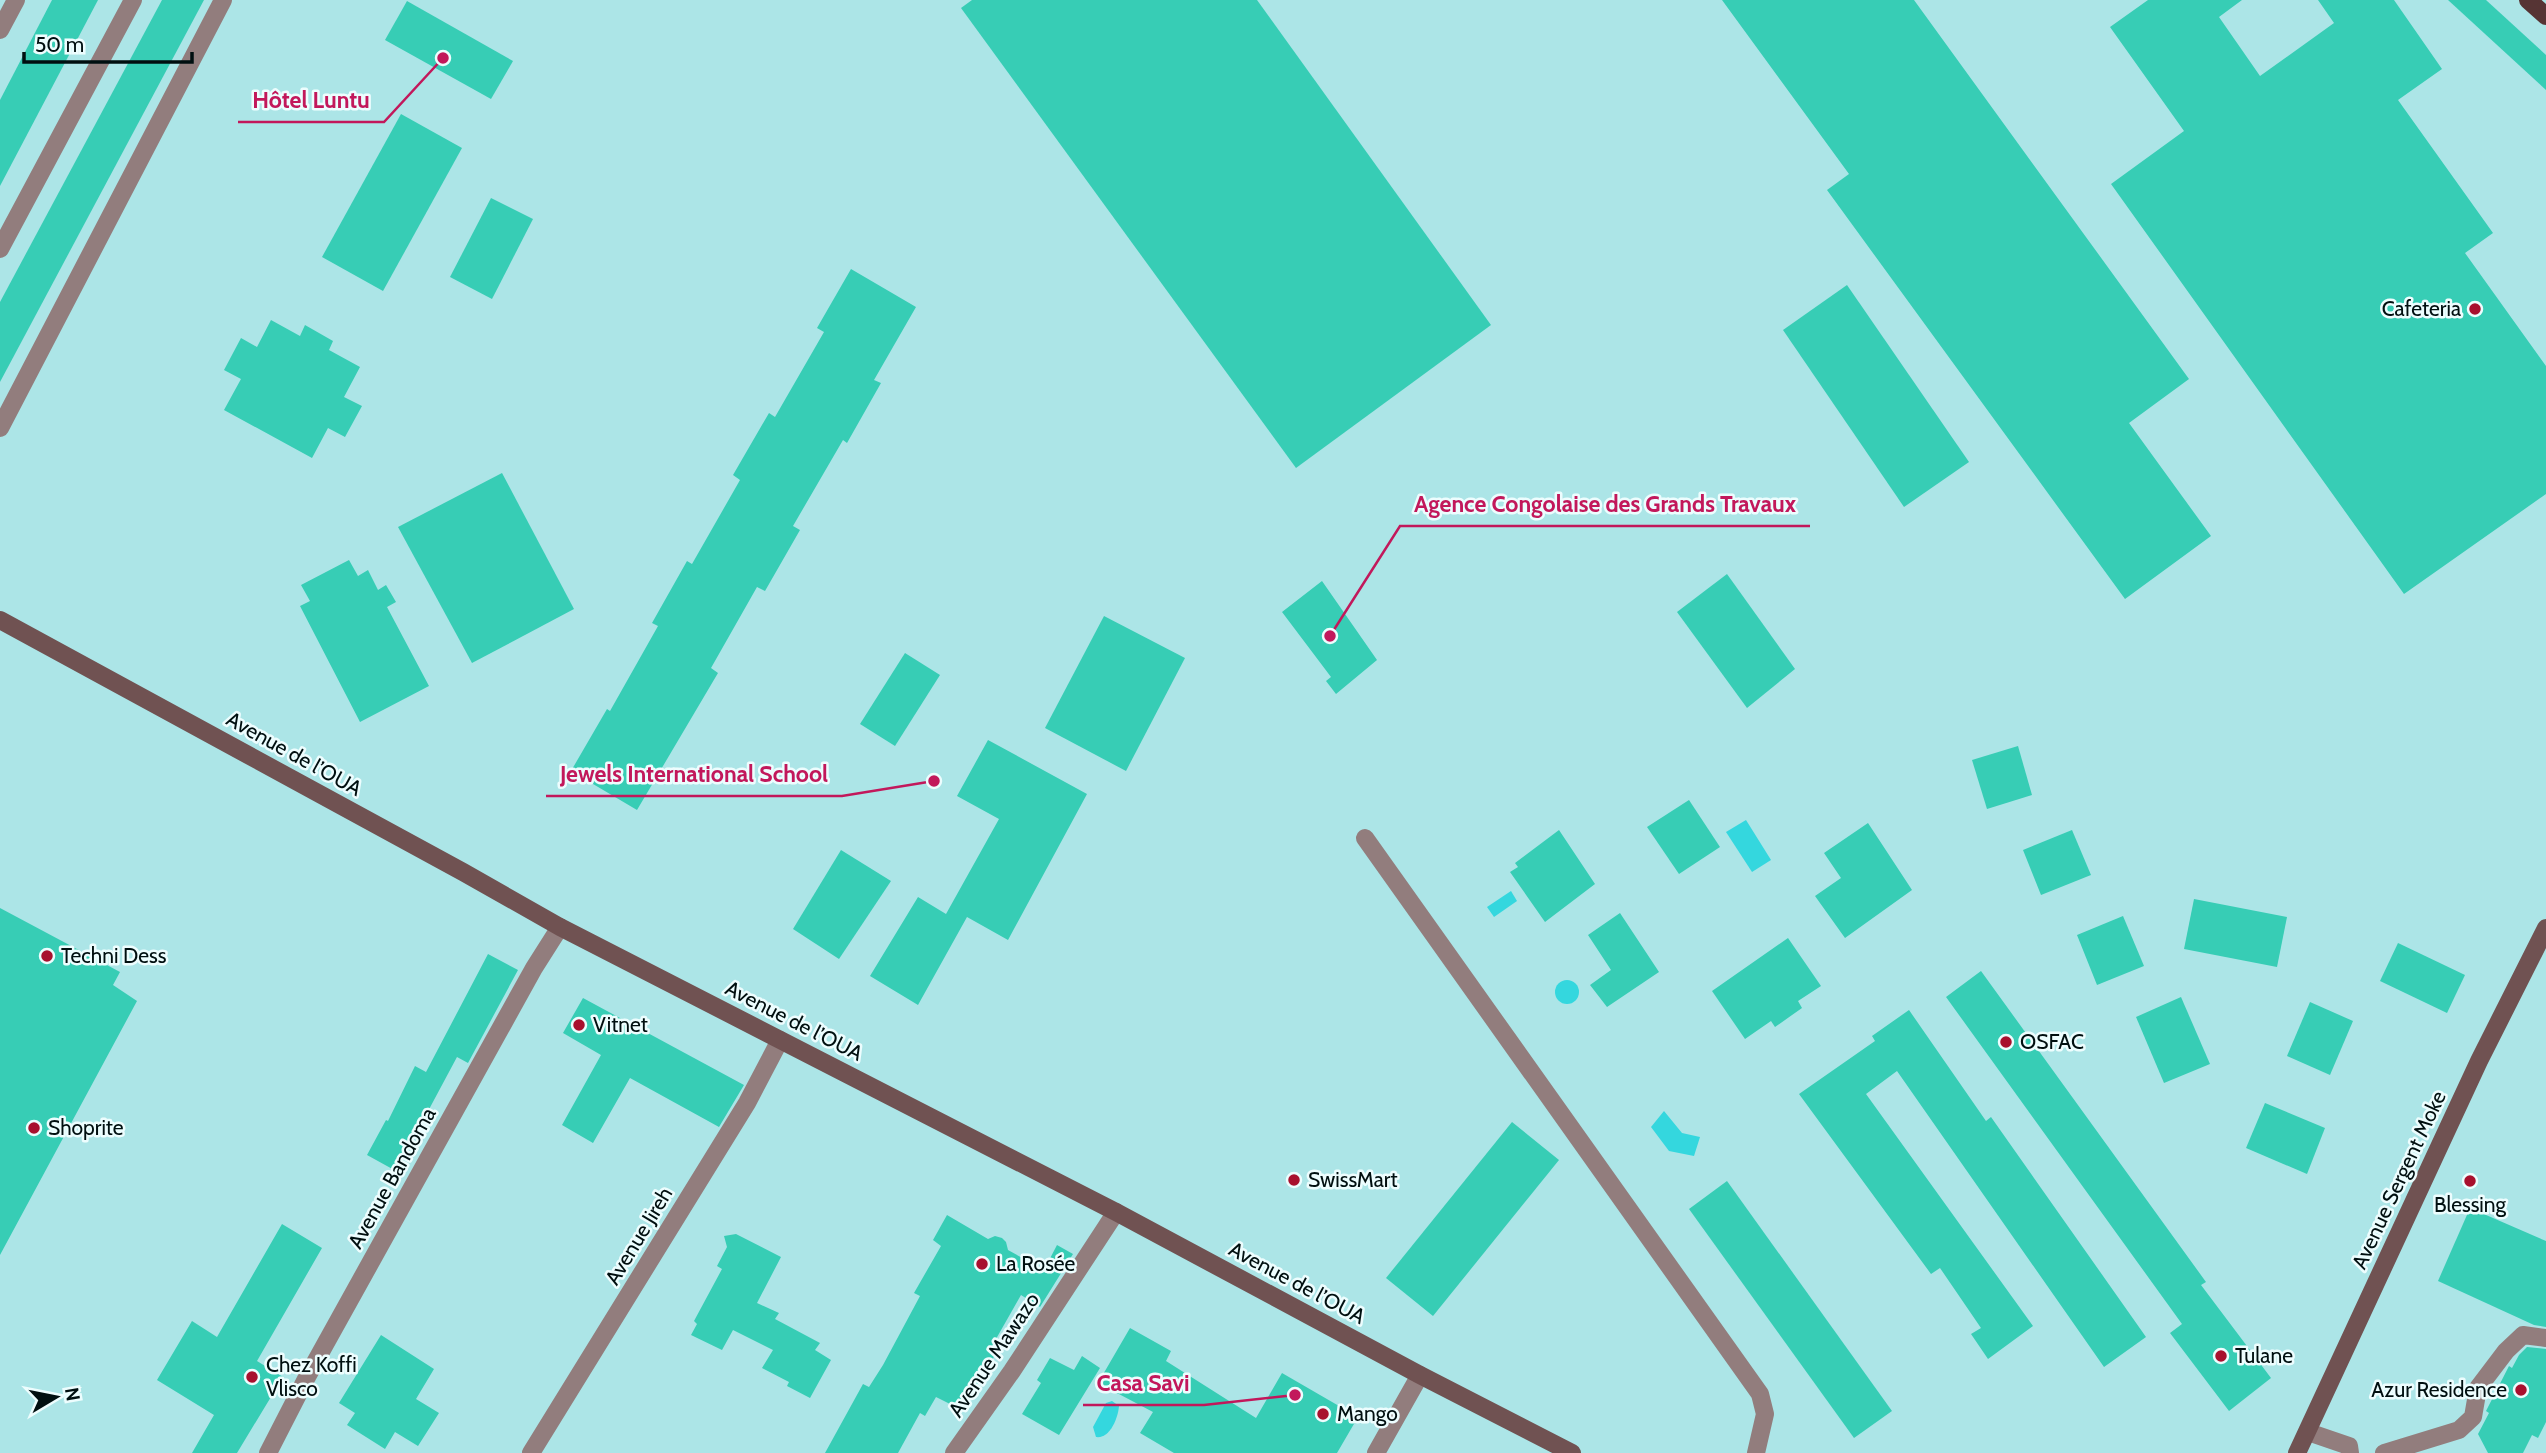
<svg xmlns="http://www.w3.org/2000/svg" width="2546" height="1453" font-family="Cabin,sans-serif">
<rect width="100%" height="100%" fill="#ace5e7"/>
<g fill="#34d7de">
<path d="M 1746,820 L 1771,860 L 1752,872 L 1726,832 Z"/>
<path d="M 1511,891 L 1517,901 L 1494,917 L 1487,907 Z"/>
<circle cx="1567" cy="992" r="12"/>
<path d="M 1664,1111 L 1682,1133 L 1700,1137 L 1694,1156 L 1669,1151 L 1651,1127 Z"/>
<path d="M 1112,1401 L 1119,1406 C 1118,1418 1110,1439 1096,1437 L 1093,1427 L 1106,1403 Z"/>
</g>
<g fill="#37cdb5">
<path d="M 52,0 L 98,0 L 0,186 L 0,100 Z"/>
<path d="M 162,0 L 204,0 L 0,382 L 0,302 Z"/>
<path d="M 972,0 L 1257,0 L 1491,325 L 1296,468 L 961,8 Z"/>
<path d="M 1722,0 L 1914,0 L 2189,379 L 2129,423 L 2211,536 L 2125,599 L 1827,190 L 1849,174 Z"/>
<path d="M 2148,0 L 2242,0 L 2219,17 L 2260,76 L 2334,23 L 2318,0 L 2394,0 L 2442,69 L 2398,100 L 2493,233 L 2465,253 L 2546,366 L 2546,494 L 2404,594 L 2111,184 L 2184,131 L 2110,27 Z"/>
<path d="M 2448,0 L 2486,0 L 2546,55 L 2546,90 Z"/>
<path d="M 407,1 L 513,61 L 491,99 L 385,40 Z"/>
<path d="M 401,114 L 462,148 L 383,291 L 322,257 Z"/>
<path d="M 491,198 L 533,219 L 492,299 L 450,277 Z"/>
<path d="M 851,269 L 916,307 L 874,380 L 881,383 L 847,443 L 843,440 L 793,526 L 800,530 L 765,591 L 757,587 L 711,668 L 718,673 L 637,810 L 571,771 L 607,709 L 610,711 L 658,626 L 652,623 L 687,561 L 692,564 L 740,480 L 733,475 L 769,413 L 775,417 L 824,332 L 817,328 Z"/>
<path d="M 1847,285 L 1969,462 L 1904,507 L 1783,330 Z"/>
<path d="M 271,320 L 300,336 L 305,325 L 333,341 L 329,350 L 360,367 L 344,397 L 362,406 L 345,437 L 328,428 L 312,458 L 224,410 L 241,379 L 224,370 L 241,338 L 257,347 Z"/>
<path d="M 502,473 L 574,609 L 472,663 L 398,527 Z"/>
<path d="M 349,560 L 358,576 L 368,570 L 378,590 L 386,585 L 396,602 L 387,607 L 429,686 L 360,722 L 300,606 L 310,601 L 301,585 Z"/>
<path d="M 1727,574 L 1795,669 L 1747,708 L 1677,612 Z"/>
<path d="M 1322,581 L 1377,660 L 1336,694 L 1326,681 L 1331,677 L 1282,612 Z"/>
<path d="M 1104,616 L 1185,658 L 1126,771 L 1045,728 Z"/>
<path d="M 905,653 L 940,675 L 895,746 L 860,724 Z"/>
<path d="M 988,740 L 1087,794 L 1008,940 L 967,917 L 918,1005 L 870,976 L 918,897 L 946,914 L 999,819 L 957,796 Z"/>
<path d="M 2018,746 L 2032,795 L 1987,809 L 1972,760 Z"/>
<path d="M 1689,800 L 1720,847 L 1679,874 L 1647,827 Z"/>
<path d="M 1868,823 L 1912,890 L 1845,938 L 1815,896 L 1841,878 L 1824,853 Z"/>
<path d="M 1559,830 L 1595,884 L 1545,922 L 1510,872 L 1518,867 L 1515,863 Z"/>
<path d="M 2072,830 L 2091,875 L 2041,895 L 2023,850 Z"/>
<path d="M 841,850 L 891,881 L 839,959 L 793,929 Z"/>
<path d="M 2194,899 L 2287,917 L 2277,967 L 2184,949 Z"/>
<path d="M 0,908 L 120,972 L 113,985 L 137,1001 L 0,1255 Z"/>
<path d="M 1620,913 L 1659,972 L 1607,1007 L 1590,985 L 1611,970 L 1588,935 Z"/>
<path d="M 2123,916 L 2144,966 L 2097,985 L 2077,935 Z"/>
<path d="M 1788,938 L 1821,986 L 1798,1001 L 1802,1008 L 1775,1027 L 1771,1021 L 1745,1039 L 1712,991 Z"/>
<path d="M 2398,943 L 2465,975 L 2447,1013 L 2380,981 Z"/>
<path d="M 488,954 L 518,970 L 468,1063 L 457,1057 L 396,1171 L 367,1155 L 386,1120 L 388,1121 L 415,1066 L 426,1072 Z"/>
<path d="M 1981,971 L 2206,1282 L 2201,1285 L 2271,1378 L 2229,1411 L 2170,1333 L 2182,1324 L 1946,997 Z"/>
<path d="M 2181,997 L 2210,1064 L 2164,1083 L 2136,1017 Z"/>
<path d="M 583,998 L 744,1085 L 719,1127 L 630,1078 L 593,1143 L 562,1125 L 601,1055 L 563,1033 Z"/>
<path d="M 2310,1002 L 2353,1021 L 2330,1075 L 2287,1056 Z"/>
<path d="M 1909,1010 L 1986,1121 L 1991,1117 L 2146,1337 L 2104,1367 L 1897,1071 L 1866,1094 L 2033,1326 L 1988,1359 L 1971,1334 L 1981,1328 L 1940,1268 L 1931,1274 L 1799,1094 L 1875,1041 L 1872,1036 Z"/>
<path d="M 2265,1103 L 2325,1128 L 2307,1174 L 2246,1148 Z"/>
<path d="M 1512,1122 L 1559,1160 L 1433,1316 L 1386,1278 Z"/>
<path d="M 1727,1181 L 1892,1411 L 1854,1438 L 1689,1209 Z"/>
<path d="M 2470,1208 L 2546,1241 L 2546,1327 L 2534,1325 L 2438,1281 Z"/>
<path d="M 947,1215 L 988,1239 L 995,1236 L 1002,1238 L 1006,1242 L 1008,1250 L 1044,1270 L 1057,1245 L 1073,1254 L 1040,1307 L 1021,1295 L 992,1346 L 998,1350 L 962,1410 L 936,1397 L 925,1416 L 920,1413 L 898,1453 L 825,1453 L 863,1384 L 869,1387 L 883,1365 L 920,1296 L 914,1293 L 941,1246 L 933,1240 Z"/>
<path d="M 282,1224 L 322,1248 L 257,1361 L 283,1377 L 237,1453 L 192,1453 L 214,1415 L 157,1380 L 192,1321 L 217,1337 Z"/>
<path d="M 736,1234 L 781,1257 L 757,1303 L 779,1313 L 775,1319 L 820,1343 L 815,1350 L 831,1360 L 810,1398 L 787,1386 L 789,1382 L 762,1368 L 773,1350 L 733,1330 L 722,1350 L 691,1335 L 697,1324 L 694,1321 L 722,1269 L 717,1266 L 727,1247 L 724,1236 Z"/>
<path d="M 1130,1328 L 1171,1351 L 1166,1361 L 1256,1418 L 1282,1373 L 1358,1417 L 1337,1453 L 1174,1453 L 1140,1433 L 1153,1412 L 1098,1383 Z"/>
<path d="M 381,1335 L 434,1369 L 416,1399 L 439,1413 L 418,1446 L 395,1432 L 385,1449 L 347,1425 L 355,1413 L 339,1403 Z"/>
<path d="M 2527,1347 L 2546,1349 L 2546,1422 L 2538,1438 L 2532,1435 L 2523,1453 L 2488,1453 L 2478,1434 L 2489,1413 L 2486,1411 L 2509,1366 L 2512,1368 L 2519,1355 Z"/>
<path d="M 1082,1356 L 1100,1368 L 1059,1435 L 1022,1414 L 1041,1383 L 1037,1380 L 1050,1358 L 1074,1370 Z"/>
</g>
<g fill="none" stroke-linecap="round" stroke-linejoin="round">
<g stroke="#927d7d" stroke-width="18">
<path d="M 0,30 L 16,0"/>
<path d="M 0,249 L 133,0"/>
<path d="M 0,428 L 223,0"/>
<path d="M 1365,838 L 1760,1394 L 1765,1414 L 1756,1453"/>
<path d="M 2308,1432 L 2349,1446 L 2350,1453"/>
<path d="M 268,1453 L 307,1377 L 534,968 L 560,927"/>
<path d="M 531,1453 L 747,1103 L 780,1040"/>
<path d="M 954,1453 L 1012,1371 L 1116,1212"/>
<path d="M 1376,1453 L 1420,1375"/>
<path d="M 2384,1453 L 2459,1430 L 2473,1417 L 2478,1388 L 2506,1351 L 2523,1335 L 2546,1338"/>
</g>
<g stroke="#705252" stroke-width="18">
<path d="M 0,620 L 463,872 L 560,927 L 1116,1212 L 1420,1375 L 1572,1453"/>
<path d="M 2297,1453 L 2479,1061 L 2546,928"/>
</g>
<path stroke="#563434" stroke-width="18" d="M 2528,0 L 2546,16"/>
</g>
<g fill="#a8102e" stroke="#edfdfe" stroke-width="2.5">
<circle cx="2475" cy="309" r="7"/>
<circle cx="47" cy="956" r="7"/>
<circle cx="579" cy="1025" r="7"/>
<circle cx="2006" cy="1042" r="7"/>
<circle cx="34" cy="1128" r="7"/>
<circle cx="1294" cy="1180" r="7"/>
<circle cx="2470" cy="1181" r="7"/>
<circle cx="982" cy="1264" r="7"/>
<circle cx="2221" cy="1356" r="7"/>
<circle cx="252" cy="1377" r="7"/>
<circle cx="2521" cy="1390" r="7"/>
<circle cx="1323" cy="1414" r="7"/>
</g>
<g text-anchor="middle" stroke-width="5" stroke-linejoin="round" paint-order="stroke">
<g font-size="21" fill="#000f10" stroke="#edfdfe" text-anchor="start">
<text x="2461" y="316" text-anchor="end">Cafeteria</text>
<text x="61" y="963">Techni Dess</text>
<text x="593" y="1032">Vitnet</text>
<text x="2020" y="1049">OSFAC</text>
<text x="48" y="1135">Shoprite</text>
<text x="1308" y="1187">SwissMart</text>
<text x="2470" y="1212" text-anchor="middle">Blessing</text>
<text x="996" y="1271">La Rosée</text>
<text x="2235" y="1363">Tulane</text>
<text x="266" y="1372">Chez Koffi<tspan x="266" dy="24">Vlisco</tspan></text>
<text x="2507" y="1397" text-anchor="end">Azur Residence</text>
<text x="1337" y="1421">Mango</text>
</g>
<g font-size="21" fill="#000f10" stroke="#edfdfe">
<text transform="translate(294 754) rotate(29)" y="7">Avenue de l’OUA</text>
<text transform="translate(794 1021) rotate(27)" y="7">Avenue de l’OUA</text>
<text transform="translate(392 1178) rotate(-61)" y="7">Avenue Bandoma</text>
<text transform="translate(2399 1180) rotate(-65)" y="7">Avenue Sergent Moke</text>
<text transform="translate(639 1236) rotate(-59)" y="7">Avenue Jireh</text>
<text transform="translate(1297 1283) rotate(28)" y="7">Avenue de l’OUA</text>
<text transform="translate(994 1355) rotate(-56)" y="7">Avenue Mawazo</text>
</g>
</g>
<path fill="none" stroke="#c2185b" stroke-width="2.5" d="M443 58L384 122H238M1330 636L1400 526H1810M934 781L842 796H546M1295 1395L1204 1405H1083"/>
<g fill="#c2185b" stroke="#edfdfe" stroke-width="2.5">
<circle cx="443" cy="58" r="7"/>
<circle cx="1330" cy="636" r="7"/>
<circle cx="934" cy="781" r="7"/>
<circle cx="1295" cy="1395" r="7"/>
</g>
<g font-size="23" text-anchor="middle" font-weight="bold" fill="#c2185b" stroke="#edfdfe" stroke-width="5" stroke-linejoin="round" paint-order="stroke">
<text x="311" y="108">Hôtel Luntu</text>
<text x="1605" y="512">Agence Congolaise des Grands Travaux</text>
<text x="694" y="782">Jewels International School</text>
<text x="1143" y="1391">Casa Savi</text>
</g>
<g transform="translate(56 1397) rotate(80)" stroke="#edfdfe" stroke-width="5" paint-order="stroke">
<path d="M0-5L12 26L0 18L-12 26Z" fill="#000f10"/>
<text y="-10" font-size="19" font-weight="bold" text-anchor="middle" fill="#000f10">N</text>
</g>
<path d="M24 52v10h168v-10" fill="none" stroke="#000f10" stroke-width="3.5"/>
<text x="35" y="52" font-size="21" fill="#000f10" stroke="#edfdfe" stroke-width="5" paint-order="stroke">50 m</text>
</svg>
